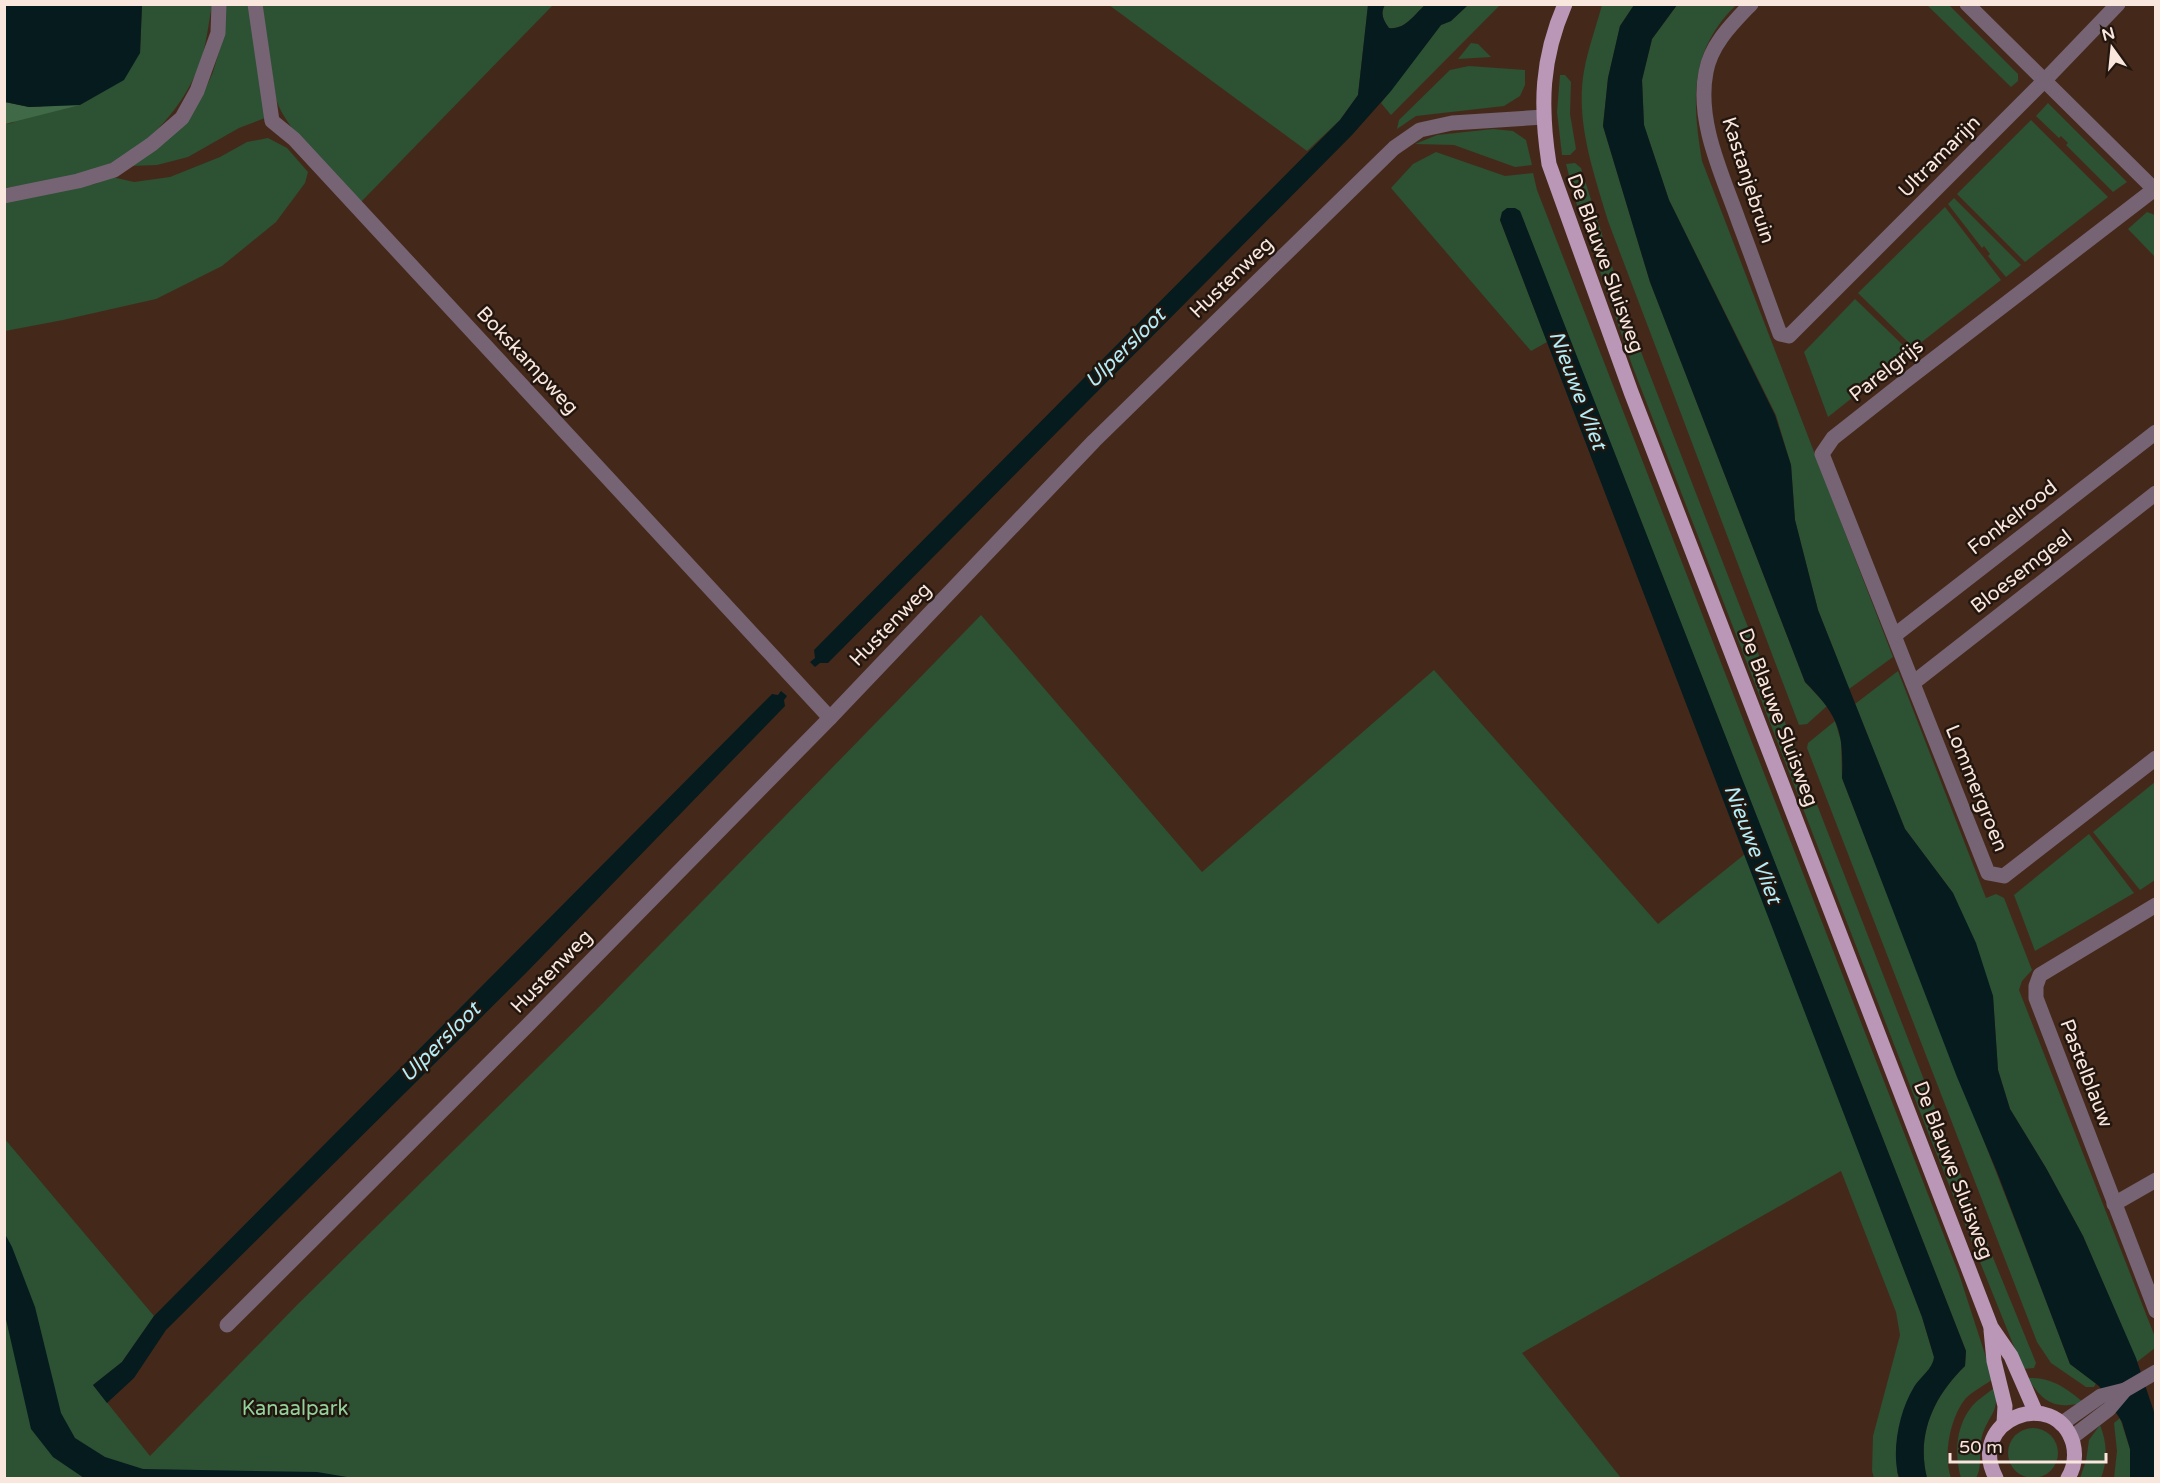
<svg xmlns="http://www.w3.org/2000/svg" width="2160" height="1483" font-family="'Varela Round',sans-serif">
<rect width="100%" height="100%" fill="#44291b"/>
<g fill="#2c5133">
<path d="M 142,5 L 212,5 C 209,21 207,38 203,54 C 188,104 148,149 98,169 C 69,180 35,183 5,188 L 5,124 L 12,123 L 140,53 Z"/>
<path d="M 226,5 L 252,5 L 265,118 L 239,128 L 188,157 L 157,165 L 131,166 L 203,94 L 213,72 L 221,45 Z"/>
<path d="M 262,5 L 553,5 L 360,203 C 336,178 286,131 276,99 Z"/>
<path d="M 1109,5 L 1368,5 L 1358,95 L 1340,120 L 1307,151 Z"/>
<path d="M 1385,5 L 1425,5 C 1414,15 1405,30 1389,28 C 1383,20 1380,13 1385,5 Z"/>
<path d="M 1468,5 L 1500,5 L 1391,115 L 1381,103 L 1441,25 L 1451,21 Z"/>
<path d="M 1602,5 L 1634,5 L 1620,26 L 1608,78 L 1603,126 L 1650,282 L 1805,682 L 1827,706 L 1807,724 L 1799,725 L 1786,691 L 1608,221 C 1594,173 1575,122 1584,71 C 1588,49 1596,27 1602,5 Z"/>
<path d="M 1677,5 L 1736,5 C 1689,51 1692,101 1702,161 L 1893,657 L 1849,689 L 1818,610 L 1795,520 L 1791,465 L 1776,415 L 1669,200 L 1644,125 L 1642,80 L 1652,39 Z"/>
<path d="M 1927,5 L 1949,5 L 2018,74 L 2018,81 L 2011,87 Z"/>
<path d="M 1471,43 L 1478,44 L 1491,57 L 1458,59 Z"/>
<path d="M 1469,66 L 1525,70 L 1525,85 L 1520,96 L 1504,106 L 1416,116 L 1397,129 L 1399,120 L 1450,70 Z"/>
<path d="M 1560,75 L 1565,75 L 1571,82 L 1570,114 L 1576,149 L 1570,155 L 1562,155 L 1557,112 Z"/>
<path d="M 2048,103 L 2127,182 L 2113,192 L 2066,145 L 2068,143 L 2061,136 L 2059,138 L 2036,116 Z"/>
<path d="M 2031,120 L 2108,197 L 2025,262 L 1957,194 Z"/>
<path d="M 1493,129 L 1513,131 L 1526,140 L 1532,165 L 1515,167 L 1454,145 L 1415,144 L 1437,135 Z"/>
<path d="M 268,138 L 287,148 L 308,172 L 305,183 L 276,222 L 222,266 L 156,299 L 63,320 L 5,331 L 5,201 L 95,184 L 112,177 L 134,182 L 170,177 L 220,157 L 247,142 Z"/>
<path d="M 1436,152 L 1505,176 L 1533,173 L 1537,190 L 1959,1274 L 1993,1379 C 1985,1385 1973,1391 1966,1398 C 1950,1417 1943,1456 1951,1478 L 1927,1478 C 1916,1434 1934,1396 1965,1366 L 1966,1351 L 1520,212 L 1500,220 L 1547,342 L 1531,351 L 1391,188 L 1413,164 Z"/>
<path d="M 1575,163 L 1581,168 L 1631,326 L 1994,1260 L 2036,1363 L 2034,1368 L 2023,1369 L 1927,1130 L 1632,365 L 1575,199 L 1566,164 Z"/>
<path d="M 1954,198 L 2021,265 L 2006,277 L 1988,256 L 1990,254 L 1984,246 L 1982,248 L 1948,204 Z"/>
<path d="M 1945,207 L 2001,280 L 1914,348 L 1858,293 Z"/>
<path d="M 2147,212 L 2155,215 L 2155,257 L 2128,229 Z"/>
<path d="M 1855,299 L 1910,352 L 1828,417 L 1804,352 Z"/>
<path d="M 981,615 L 1202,872 L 1434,670 L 1658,924 L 1745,854 L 1922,1317 L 1934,1357 L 1934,1363 L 1914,1387 L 1897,1472 L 1899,1478 L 1874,1478 L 1872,1471 L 1873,1436 L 1900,1335 L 1896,1312 L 1841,1171 L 1522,1353 L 1621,1478 L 5,1478 L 4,1138 L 154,1316 L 122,1362 L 93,1385 L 150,1456 L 297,1305 L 599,1007 Z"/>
<path d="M 1898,671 L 1986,898 L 1996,894 L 2004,898 L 2032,970 L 2022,981 L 2019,990 L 2155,1337 L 2155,1348 L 2137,1362 L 2083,1236 L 2046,1168 L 2010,1109 L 1998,1070 L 1993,996 L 1953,893 L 1905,829 L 1855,704 Z"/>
<path d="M 1835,721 L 1841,741 L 1842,778 C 1917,973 1996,1168 2070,1364 L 2096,1383 L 2094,1387 L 2086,1387 L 2051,1363 L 2037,1342 L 1807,748 L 1808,743 Z"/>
<path d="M 2155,782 L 2155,880 L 2140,890 L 2093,832 Z"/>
<path d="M 2089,834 L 2134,893 L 2035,951 L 2014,895 Z"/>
<path d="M 2027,1378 C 2051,1377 2065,1387 2083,1402 C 2079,1404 2075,1404 2069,1405 C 2047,1407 2039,1394 2027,1378 Z"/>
<path d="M 1995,1387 C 2000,1413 1988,1415 1982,1436 C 1978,1450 1983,1467 1976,1478 L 1961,1478 C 1955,1456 1955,1429 1970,1409 C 1975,1401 1987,1394 1995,1387 Z"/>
<path d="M 2120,1418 L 2130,1449 L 2130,1478 L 2114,1478 L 2117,1451 L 2114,1423 Z"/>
<path d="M 2100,1425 C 2107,1442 2108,1461 2101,1478 L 2080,1478 L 2086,1461 L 2089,1440 Z"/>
<circle cx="2033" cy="1453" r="25"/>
</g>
<path fill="#406947" d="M 5,102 L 29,107 L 80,105 L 5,124 Z"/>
<g fill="#051b1e">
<path d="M 5,4 L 142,5 L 140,53 L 124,80 L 80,105 L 29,107 L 5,102 Z"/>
<path d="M 1368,5 L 1385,5 C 1380,13 1383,20 1389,28 C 1405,30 1414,15 1425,5 L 1468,5 L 1451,21 L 1441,25 L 1391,91 L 1352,135 L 828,663 L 820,663 L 815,667 L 810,662 L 815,658 L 814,650 L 1340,120 L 1358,95 Z"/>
<path d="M 1634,5 L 1677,5 L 1652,39 L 1642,80 L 1644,125 L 1669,200 L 1775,415 L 1791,465 L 1795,520 L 1818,610 L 1905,829 L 1953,893 L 1976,943 L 1993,996 L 1998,1070 L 2010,1109 L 2046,1168 L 2083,1236 L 2136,1358 L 2155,1415 L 2155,1478 L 2130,1478 L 2130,1449 L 2122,1422 L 2099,1386 L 2070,1364 L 1997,1172 L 1957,1077 L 1842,778 C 1844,731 1838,715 1805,682 L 1650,282 L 1603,126 L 1608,78 L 1620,26 Z"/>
<path d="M 1507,208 L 1515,208 L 1520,211 L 1966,1351 L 1965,1366 C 1934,1396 1916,1434 1927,1478 L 1899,1478 C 1891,1452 1899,1411 1914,1387 C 1920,1377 1933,1369 1934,1357 L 1922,1317 L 1500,220 L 1502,212 Z"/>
<path d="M 781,691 L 787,696 L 784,700 L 785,706 L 525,974 L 166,1330 L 134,1378 L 107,1403 L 93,1385 L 122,1362 L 154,1316 L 772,694 L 778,695 Z"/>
<path d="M 5,1234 L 12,1247 L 35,1307 L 61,1413 L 75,1438 L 105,1457 L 143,1469 L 317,1472 L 353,1478 L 84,1478 L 53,1457 L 31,1429 L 5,1315 Z"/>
</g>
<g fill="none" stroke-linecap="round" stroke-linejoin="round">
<g stroke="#766474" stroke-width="15">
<path d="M 255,4 L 272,121 L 294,139 L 830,718"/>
<path d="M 1751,4 C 1732,24 1711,44 1706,72 C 1696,122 1723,176 1739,222 C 1753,259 1766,296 1780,334 L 1789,336 L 2044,81 L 2118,4"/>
<path d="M 1967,4 L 2156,191"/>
<path d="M 2156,188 L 1904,382 L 1833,438 L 1822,454 L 1988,873 L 2004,876 L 2156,758"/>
<path d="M 4,196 L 78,181 L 114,170 L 152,144 L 182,118 L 197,91 L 218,33 L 219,4"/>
<path d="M 1895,635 L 2156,432"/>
<path d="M 1913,683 L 2156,493"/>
<path d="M 2156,905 L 2040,975 L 2036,986 L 2036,998 L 2156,1311"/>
<path d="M 2114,1204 L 2156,1180"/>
<path d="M 227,1325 L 526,1027 L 830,718 L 1094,441 L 1394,148 L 1420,130 L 1452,123 L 1544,117"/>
<path d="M 2061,1424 L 2101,1396 L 2125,1390"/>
<path d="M 2071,1438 L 2109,1409 L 2125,1390 L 2156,1372"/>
</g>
<g stroke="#ba96b7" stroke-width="15">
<path d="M 1565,4 C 1541,59 1540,106 1549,164 L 1631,392 L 1991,1327 L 2011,1356 L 2036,1413"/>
<path d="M 1991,1330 L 1994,1361 L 2005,1406 L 2004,1424"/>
<path d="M 1996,1478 C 1965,1420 2055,1385 2073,1443 C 2076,1455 2074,1468 2068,1478"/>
</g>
</g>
<g text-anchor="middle" stroke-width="5" stroke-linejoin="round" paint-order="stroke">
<g font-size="20" fill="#f9e6dd" stroke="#22160f">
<text transform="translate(1939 156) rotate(-45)" y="7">Ultramarijn</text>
<text transform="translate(1749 180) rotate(72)" y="7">Kastanjebruin</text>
<text transform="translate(1606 263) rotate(70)" y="7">De Blauwe Sluisweg</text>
<text transform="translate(1231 277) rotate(-44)" y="7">Hustenweg</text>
<text transform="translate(528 360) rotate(47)" y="7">Bokskampweg</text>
<text transform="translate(1886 370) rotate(-38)" y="7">Parelgrijs</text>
<text transform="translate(2012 517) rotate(-38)" y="7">Fonkelrood</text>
<text transform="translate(2021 571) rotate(-38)" y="7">Bloesemgeel</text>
<text transform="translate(890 624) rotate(-46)" y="7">Hustenweg</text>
<text transform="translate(1779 717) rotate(69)" y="7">De Blauwe Sluisweg</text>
<text transform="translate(1977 788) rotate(68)" y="7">Lommergroen</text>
<text transform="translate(551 971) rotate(-46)" y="7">Hustenweg</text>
<text transform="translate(2087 1073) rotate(69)" y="7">Pastelblauw</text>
<text transform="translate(1954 1170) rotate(69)" y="7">De Blauwe Sluisweg</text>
</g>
<g font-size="20" fill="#92d39c" stroke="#22160f">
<text x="295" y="1415">Kanaalpark</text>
</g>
<g font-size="21" font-style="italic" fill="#b2edf8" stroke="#22160f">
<text transform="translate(1125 348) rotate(-45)" y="7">Ulpersloot</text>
<text transform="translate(1578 390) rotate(69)" y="7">Nieuwe Vliet</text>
<text transform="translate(1753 844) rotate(69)" y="7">Nieuwe Vliet</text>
<text transform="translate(440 1042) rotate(-45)" y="7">Ulpersloot</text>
</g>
</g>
<rect width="2160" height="1483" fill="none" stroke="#f9e6dd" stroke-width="12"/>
<g transform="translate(2112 48) rotate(345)" stroke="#22160f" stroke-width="4.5" paint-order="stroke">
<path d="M0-4.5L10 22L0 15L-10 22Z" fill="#f9e6dd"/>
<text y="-9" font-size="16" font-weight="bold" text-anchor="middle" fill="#f9e6dd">N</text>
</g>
<path d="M1950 1453v9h156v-9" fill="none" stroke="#f9e6dd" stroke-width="3"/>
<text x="1959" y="1453" font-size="18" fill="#f9e6dd" stroke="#22160f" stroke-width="4.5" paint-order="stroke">50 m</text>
</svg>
